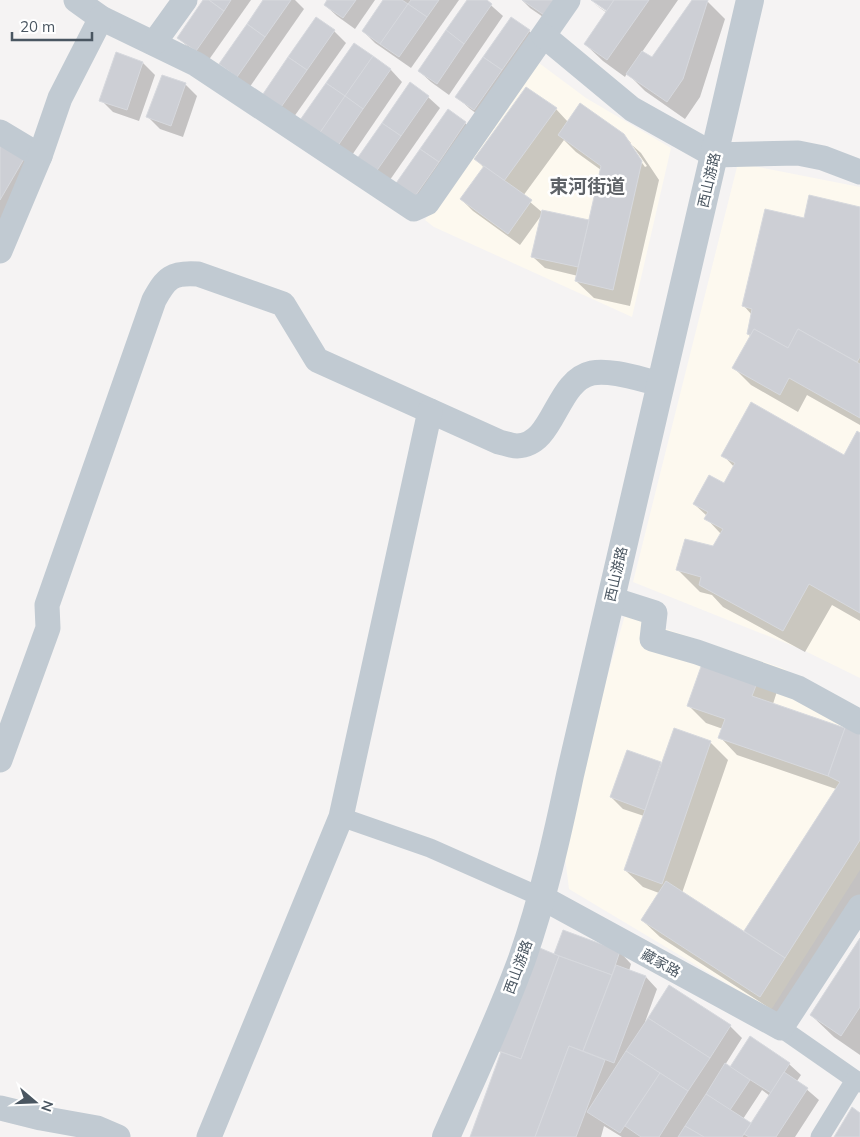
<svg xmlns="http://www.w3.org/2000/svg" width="860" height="1137" font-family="Mulish,'Noto Sans SC',sans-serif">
<rect width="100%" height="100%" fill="#f5f3f3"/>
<g fill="#fdf9ef">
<path d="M 539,63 L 586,98 L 671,148 L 632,317 L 434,227 L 425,220 Z"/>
<path d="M 738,163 L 860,187 L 860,678 L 803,650 L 633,582 Z"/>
<path d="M 625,615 L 782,668 L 860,711 L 860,870 L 771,1010 L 569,889 L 562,834 Z"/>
</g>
<g fill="#0003" fill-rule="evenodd">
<path d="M 205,0 L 251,0 L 208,61 L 190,49 L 179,38 Z"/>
<path d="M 265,0 L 295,0 L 304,9 L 249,88 L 232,75 Z"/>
<path d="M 329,0 L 375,0 L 355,29 L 337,16 L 325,5 Z"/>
<path d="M 385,0 L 459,0 L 411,68 L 375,43 L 363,31 Z"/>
<path d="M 469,0 L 485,0 L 503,16 L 449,95 L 431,82 L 419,71 Z"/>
<path d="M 522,0 L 574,0 L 556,26 L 530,8 Z"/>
<path d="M 593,0 L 678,0 L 642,52 L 652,59 L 693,0 L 706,0 L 725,19 L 700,97 L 685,119 L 645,91 L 627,73 L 625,77 L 603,61 L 585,44 L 607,13 L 593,3 L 608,13 L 608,10 Z"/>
<path d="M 334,31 L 346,43 L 291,121 L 274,108 Z"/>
<path d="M 529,31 L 541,42 L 486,121 L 469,108 L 457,97 Z"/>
<path d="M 354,45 L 391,70 L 402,82 L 348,161 L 312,135 Z"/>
<path d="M 143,63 L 155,75 L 139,121 L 113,112 L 101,100 Z"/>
<path d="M 185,84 L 197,96 L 183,137 L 160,129 L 148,117 Z"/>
<path d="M 428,97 L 440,108 L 385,187 L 356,162 Z"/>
<path d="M 556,109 L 568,122 L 623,135 L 631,143 L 628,143 L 645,167 L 647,166 L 632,145 L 641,153 L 659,180 L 630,306 L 594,298 L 576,281 L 578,276 L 545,268 L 533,257 L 590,221 L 601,170 L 576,152 L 564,140 L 523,196 L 543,213 L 520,245 L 473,211 L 461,199 L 484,168 L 476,159 Z"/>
<path d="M 465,123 L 477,135 L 423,213 L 405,201 Z"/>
<path d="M 0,128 L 31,146 L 0,229 Z"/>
<path d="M 860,208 L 860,425 L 807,395 L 798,412 L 751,385 L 734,368 L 751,337 L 748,334 L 752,315 L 744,306 L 805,220 Z"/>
<path d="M 860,434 L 860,621 L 832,605 L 805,652 L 723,607 L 712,595 L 700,592 L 678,570 L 714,547 L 721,534 L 706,518 L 707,516 L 694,504 L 724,485 L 734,467 L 723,455 L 845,456 Z"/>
<path d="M 708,649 L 779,685 L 773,704 L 845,730 L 860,727 L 860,897 L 777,1013 L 660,937 L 642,920 L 659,893 L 643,887 L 625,870 L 644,816 L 623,809 L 611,797 L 627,751 L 662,764 L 710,742 L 728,760 L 682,893 L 748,936 L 745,931 L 836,789 L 737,755 L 720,737 L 723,729 L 706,723 L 689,706 Z"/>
<path d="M 564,931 L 620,952 L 631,964 L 629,971 L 646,977 L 657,989 L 645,1022 L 730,1026 L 742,1038 L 725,1065 L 730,1069 L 789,1064 L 801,1075 L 797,1081 L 819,1100 L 795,1137 L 622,1137 L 604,1126 L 601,1137 L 471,1137 L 502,1054 L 498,1050 L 555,956 ZM 762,1090 L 770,1096 L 752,1125 L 743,1119 Z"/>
<path d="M 860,941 L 860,1055 L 834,1037 L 811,1015 Z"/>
</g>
<g fill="#cdcfd5" stroke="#d7d9de">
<path d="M 203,0 L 209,0 L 224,11 L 196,51 L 177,38 Z"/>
<path d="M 209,0 L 231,0 L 224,11 Z"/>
<path d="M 263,0 L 291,0 L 265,37 L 247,24 Z"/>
<path d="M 327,0 L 356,0 L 343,18 L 324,5 Z"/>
<path d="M 383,0 L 402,0 L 408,4 L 380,44 L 362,31 Z"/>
<path d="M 411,0 L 439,0 L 427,17 L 408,4 Z"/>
<path d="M 467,0 L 487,0 L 492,4 L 464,44 L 446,30 Z"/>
<path d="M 522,0 L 554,0 L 544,15 Z"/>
<path d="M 591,0 L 614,0 L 607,11 Z"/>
<path d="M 614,0 L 649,0 L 607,60 L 584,44 Z"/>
<path d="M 692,0 L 708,0 L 683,79 L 667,102 L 626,74 L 642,51 L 652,57 Z"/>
<path d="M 408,4 L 427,17 L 399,57 L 380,44 Z"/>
<path d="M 316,17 L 335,30 L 307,70 L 288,57 Z"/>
<path d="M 511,17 L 530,30 L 502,70 L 483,57 Z"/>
<path d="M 247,24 L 265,37 L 237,77 L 219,64 Z"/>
<path d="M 446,30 L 464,44 L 437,84 L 418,71 Z"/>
<path d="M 354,43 L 373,56 L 345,96 L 326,83 Z"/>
<path d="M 116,52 L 143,62 L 127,110 L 99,101 Z"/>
<path d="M 373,56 L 391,69 L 363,109 L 345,96 Z"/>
<path d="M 288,57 L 307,70 L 279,110 L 261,97 Z"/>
<path d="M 483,57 L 502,70 L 474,110 L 455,97 Z"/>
<path d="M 162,75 L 186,83 L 171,126 L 146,117 Z"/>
<path d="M 410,82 L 429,96 L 401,136 L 382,123 Z"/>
<path d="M 326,83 L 345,96 L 317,137 L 298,123 Z"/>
<path d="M 526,87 L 557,108 L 504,181 L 474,159 Z"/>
<path d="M 345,96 L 363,109 L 335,150 L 317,137 Z"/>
<path d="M 580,103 L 624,134 L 642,161 L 613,290 L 575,281 L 601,166 L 558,135 Z"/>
<path d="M 448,109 L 466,122 L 439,162 L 420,149 Z"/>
<path d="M 382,123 L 401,136 L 373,176 L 354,163 Z"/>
<path d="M 0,141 L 32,145 L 0,200 Z"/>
<path d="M 420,149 L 439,162 L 411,202 L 392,189 Z"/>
<path d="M 484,166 L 532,200 L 508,234 L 460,199 Z"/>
<path d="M 809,195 L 860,207 L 860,357 L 857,362 L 798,329 L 788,348 L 754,329 L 751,335 L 747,334 L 752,309 L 742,306 L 765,209 L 804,218 Z"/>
<path d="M 542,210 L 589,220 L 578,267 L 531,257 Z"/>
<path d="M 754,329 L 788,348 L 798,329 L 860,364 L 860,418 L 789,378 L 780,395 L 732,368 Z"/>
<path d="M 751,402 L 844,455 L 857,431 L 860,433 L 860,613 L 809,584 L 783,631 L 699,585 L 701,577 L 676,570 L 685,539 L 713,546 L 723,529 L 704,519 L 708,512 L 693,504 L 709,475 L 724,483 L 735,463 L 721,456 Z"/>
<path d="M 708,647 L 763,667 L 752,696 L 845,728 L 828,776 L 718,738 L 725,719 L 687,706 Z"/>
<path d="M 851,719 L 860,725 L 860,840 L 785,958 L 744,931 L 840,782 L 828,776 L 845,728 Z"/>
<path d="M 674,728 L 711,741 L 662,884 L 624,870 Z"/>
<path d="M 627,750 L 661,762 L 645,810 L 610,797 Z"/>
<path d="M 666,881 L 785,958 L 760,997 L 641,920 Z"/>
<path d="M 563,930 L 620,951 L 612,975 L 554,954 Z"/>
<path d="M 860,938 L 860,1007 L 841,1036 L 810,1015 Z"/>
<path d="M 535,946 L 559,956 L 521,1059 L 496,1050 Z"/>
<path d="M 559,956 L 612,975 L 583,1051 L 569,1046 L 535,1137 L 470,1137 L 501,1052 L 521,1059 Z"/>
<path d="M 616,965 L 646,976 L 614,1063 L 583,1051 Z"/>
<path d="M 669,985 L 731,1025 L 710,1058 L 648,1018 Z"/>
<path d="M 648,1018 L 710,1058 L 688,1091 L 626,1051 Z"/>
<path d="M 750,1036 L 790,1063 L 771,1093 L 730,1067 Z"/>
<path d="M 569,1046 L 605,1060 L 576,1137 L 535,1137 Z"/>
<path d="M 626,1051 L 660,1073 L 620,1133 L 587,1112 Z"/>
<path d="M 725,1063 L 750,1080 L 730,1110 L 706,1094 Z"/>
<path d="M 784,1072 L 808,1088 L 776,1137 L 749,1137 L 744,1134 Z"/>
<path d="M 660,1073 L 688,1091 L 659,1137 L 641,1137 L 625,1126 Z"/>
<path d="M 706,1094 L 751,1123 L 742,1137 L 704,1137 L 685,1126 Z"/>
<path d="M 852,1107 L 860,1113 L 860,1137 L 834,1137 Z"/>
<path d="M 685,1126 L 704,1137 L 678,1137 Z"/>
</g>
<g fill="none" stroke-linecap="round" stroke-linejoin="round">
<g stroke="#c1cad2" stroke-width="19">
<path d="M 341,817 L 430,848 L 541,897"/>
<path d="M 781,1028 L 860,1083"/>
<path d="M 820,1137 L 855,1080"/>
</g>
<g stroke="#c1cad2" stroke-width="25">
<path d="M 76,0 L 101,18 L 196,64 L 414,209 L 427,203 L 568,0"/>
<path d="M 544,36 L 632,109 L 714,155 L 798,153 L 823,158 L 860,172"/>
<path d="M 154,43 L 185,0"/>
<path d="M 0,132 L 40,156"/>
<path d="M 0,251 L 40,156 L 60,98 L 101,18"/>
<path d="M 611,599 L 655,613 L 652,639 L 697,652 L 798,688 L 860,722"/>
<path d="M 0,760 L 48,628 L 47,605 L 154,300 C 166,278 172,272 198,274 L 283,304 L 317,360 L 499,442 C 504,443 512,446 517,446 C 555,445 555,381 592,373 C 611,369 642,380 661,384"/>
<path d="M 541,897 L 781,1028 L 860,907"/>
<path d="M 0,1108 L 41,1118 L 97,1128 L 118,1137"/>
<path d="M 209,1137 L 341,817 L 430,411"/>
</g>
<path stroke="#c1cad2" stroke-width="28" d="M 446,1137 C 472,1078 500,1019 522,959 C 543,899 557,837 570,775 L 750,0"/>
</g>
<g text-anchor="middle" stroke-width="5" stroke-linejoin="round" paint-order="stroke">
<g font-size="14" fill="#4a5661" stroke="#fff">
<text transform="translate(709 180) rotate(-77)" y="5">西山游路</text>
<text transform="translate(616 574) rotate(-77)" y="5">西山游路</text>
<text transform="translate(661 963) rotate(29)" y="5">藏家路</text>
<text transform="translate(518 967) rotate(-70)" y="5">西山游路</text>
</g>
<g font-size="19" font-weight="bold" fill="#5f6368" stroke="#fff">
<text x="587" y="193">束河街道</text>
</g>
</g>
<g transform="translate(35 1102) rotate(109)" stroke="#ffffff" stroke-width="4" paint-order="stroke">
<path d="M0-4L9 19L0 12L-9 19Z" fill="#4a5661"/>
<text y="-8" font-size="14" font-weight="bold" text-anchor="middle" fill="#4a5661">N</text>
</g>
<path d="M12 32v8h80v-8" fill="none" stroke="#4a5661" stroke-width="2.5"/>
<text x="20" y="32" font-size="15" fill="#4a5661" stroke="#ffffff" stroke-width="4" paint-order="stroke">20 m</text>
</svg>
